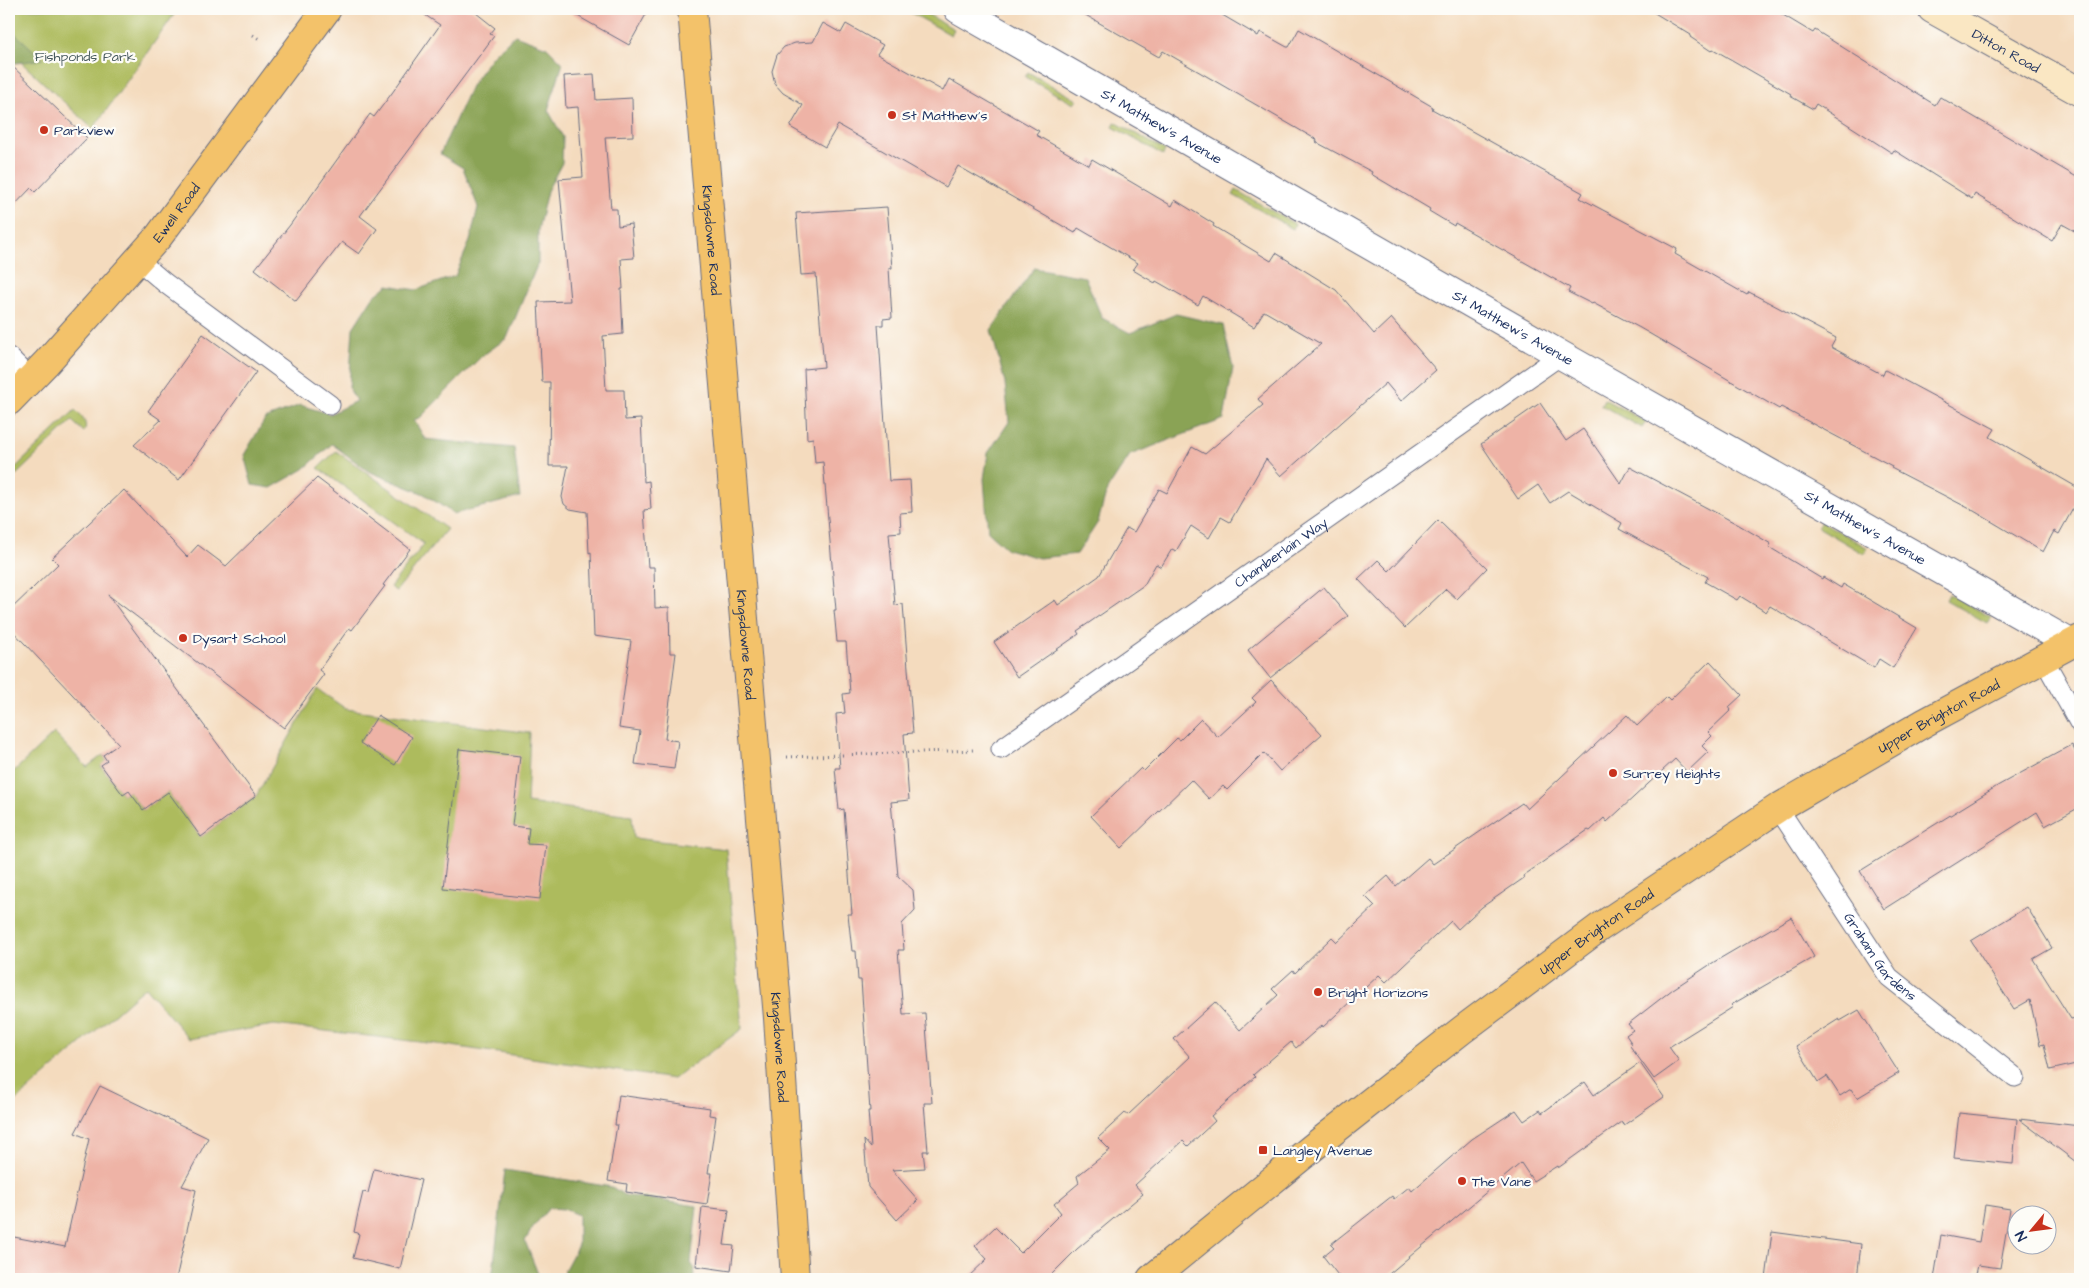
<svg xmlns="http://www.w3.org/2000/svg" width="2089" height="1288" font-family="'Architects Daughter',sans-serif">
<rect width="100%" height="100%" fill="#fdfcf7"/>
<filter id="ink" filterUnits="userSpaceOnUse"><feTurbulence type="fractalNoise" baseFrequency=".02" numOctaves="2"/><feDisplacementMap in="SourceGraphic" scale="10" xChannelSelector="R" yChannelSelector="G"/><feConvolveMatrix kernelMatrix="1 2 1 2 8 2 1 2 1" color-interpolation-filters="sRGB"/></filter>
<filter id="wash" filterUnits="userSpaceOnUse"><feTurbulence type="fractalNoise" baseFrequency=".0096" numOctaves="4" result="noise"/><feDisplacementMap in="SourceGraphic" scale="20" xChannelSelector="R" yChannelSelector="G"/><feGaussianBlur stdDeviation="1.12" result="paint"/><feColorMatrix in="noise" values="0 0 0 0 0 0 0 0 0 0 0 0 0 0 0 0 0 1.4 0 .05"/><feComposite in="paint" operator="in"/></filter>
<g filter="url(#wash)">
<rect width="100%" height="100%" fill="#f4dbbe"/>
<g fill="#adbb5d" stroke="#64755e">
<path d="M 9,9 L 178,9 L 93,129 L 9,51 Z"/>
<path d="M 904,9 L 918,9 L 954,29 L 951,35 Z"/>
<path d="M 1028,72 L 1077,100 L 1074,104 L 1025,77 Z"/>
<path d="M 1115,122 L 1165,150 L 1163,155 L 1113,127 Z"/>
<path d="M 1236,190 L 1295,224 L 1293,229 L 1233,195 Z"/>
<path d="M 1604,399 L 1646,422 L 1642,428 L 1601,405 Z"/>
<path d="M 75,410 C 81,416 89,423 84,432 L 72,421 L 14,477 L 10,473 Z"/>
<path d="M 336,451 L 447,529 L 396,591 L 390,587 L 424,544 L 318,468 Z"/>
<path d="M 1821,521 L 1868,548 L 1864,554 L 1818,527 Z"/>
<path d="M 1949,594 L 1991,617 L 1987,623 L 1946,600 Z"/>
<path d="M 317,689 L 346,709 L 530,733 L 527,803 L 632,816 L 634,838 L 726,849 L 742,1029 L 673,1079 L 445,1045 L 274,1025 L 189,1039 L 145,987 L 9,1107 L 9,776 L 54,733 L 87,767 L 103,755 L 107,761 L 101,766 L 123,795 L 129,791 L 143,810 L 168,792 L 201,837 L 256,796 Z"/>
</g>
<g fill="#8aa354" stroke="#526959">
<path d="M 9,28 L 43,59 L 9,64 Z"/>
<path d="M 515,35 L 547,47 L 563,63 L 548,110 L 563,137 L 562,163 L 547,191 L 538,230 L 538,263 L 507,338 L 482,356 L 421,417 L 414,420 L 425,439 L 514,448 L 520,497 L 454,514 L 424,494 L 368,471 L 332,444 L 304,469 L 271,488 L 252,485 L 244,455 L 265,419 L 300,405 L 330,414 L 356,401 L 349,388 L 353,328 L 373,297 L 388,285 L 416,290 L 455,276 L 470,241 L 478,207 L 463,168 L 440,154 L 471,86 L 492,56 Z"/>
<path d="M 1034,268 L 1085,277 L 1102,318 L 1130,333 L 1176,314 L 1223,325 L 1233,368 L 1224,419 L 1130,455 L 1107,490 L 1098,522 L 1077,554 L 1039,558 L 1007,549 L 988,532 L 984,479 L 988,453 L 1009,422 L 1005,383 L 991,330 Z"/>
<path d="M 505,1170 L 612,1187 L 624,1195 L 697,1206 L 691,1263 L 695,1269 L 693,1279 L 564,1279 L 565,1269 L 578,1245 L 578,1215 L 564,1209 L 549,1208 L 533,1227 L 525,1241 L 540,1279 L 492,1279 Z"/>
</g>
<g id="blocks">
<g fill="#eeb3a6">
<path d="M 416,9 L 471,9 L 495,28 L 490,34 L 494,36 L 360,216 L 377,229 L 359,254 L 342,242 L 296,301 L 255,269 L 290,225 L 370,114 L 374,117 L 392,93 L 440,25 Z"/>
<path d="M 565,9 L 649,9 L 629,45 Z"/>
<path d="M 1075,9 L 1212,9 L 1258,36 L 1260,32 L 1287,47 L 1289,47 L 1299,29 L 1433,107 L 1432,109 L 1583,193 L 1580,198 L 1677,249 L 1675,254 L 1747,295 L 1749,292 L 1836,338 L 1831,347 L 1883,375 L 1885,370 L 1995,429 L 1990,437 L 2080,489 L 2080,496 L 2059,534 L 2054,531 L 2043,552 L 1974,511 L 1891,468 L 1892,466 L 1781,407 L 1779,409 L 1640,328 L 1593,303 L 1592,304 L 1568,292 L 1570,288 L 1455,223 L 1454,226 L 1429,211 L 1430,209 L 1371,174 L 1372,172 L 1316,142 L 1317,140 L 1163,51 L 1159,57 Z"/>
<path d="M 1648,9 L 1773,9 L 1813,33 L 1815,30 L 1935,105 L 1940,97 L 2080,179 L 2080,234 L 2062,224 L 2052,241 L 1975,194 L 1972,199 L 1894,150 L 1892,153 L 1816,104 L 1813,109 L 1790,96 L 1791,94 L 1713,49 L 1711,51 L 1690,37 L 1691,35 Z"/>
<path d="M 823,23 L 841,33 L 846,24 L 883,45 L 877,54 L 943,91 L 949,79 L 1039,131 L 1036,135 L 1089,165 L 1092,159 L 1172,206 L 1175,200 L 1214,224 L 1213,226 L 1271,261 L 1276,253 L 1336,290 L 1374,334 L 1391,318 L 1436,370 L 1401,401 L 1386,383 L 1281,476 L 1266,459 L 1230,522 L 1221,517 L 1209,538 L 1191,526 L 1176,551 L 1172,549 L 1161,567 L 1156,564 L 1144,585 L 1077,631 L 1079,634 L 1017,677 L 994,642 L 1055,600 L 1058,605 L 1099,576 L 1127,528 L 1134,532 L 1159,489 L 1167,493 L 1192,447 L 1205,454 L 1263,405 L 1258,399 L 1321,344 L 1264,311 L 1254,327 L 1203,296 L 1198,305 L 1156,281 L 1155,283 L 1133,270 L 1138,263 L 1078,228 L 1075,233 L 958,166 L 946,187 L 838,125 L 825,147 L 790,127 L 803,105 L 783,93 L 775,84 L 772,71 L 777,55 L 784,47 L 795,43 L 813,42 Z"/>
<path d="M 9,63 L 87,138 L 35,192 L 31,188 L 9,211 Z"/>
<path d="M 594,74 L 596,100 L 632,98 L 633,136 L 605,137 L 611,209 L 617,209 L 618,226 L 631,224 L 634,258 L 621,259 L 623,289 L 621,289 L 623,334 L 603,336 L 606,390 L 624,390 L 625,420 L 641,419 L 644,482 L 649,481 L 651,509 L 644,510 L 648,567 L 654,567 L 655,608 L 669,607 L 670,653 L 676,653 L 665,739 L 678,741 L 674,769 L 635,764 L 640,731 L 619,728 L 631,641 L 594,636 L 591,552 L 589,553 L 587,512 L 570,509 L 564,504 L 562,497 L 568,466 L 549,466 L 550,382 L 542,382 L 538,302 L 570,301 L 559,179 L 583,177 L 578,107 L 566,108 L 564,76 Z"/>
<path d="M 887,207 L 892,268 L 889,268 L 892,318 L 883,319 L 883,325 L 878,325 L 889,481 L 910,480 L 912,512 L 900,513 L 901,532 L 889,533 L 895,605 L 903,604 L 913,733 L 904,734 L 909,800 L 891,802 L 898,876 L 913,890 L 915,910 L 902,924 L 904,950 L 898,950 L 903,1014 L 925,1013 L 932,1103 L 924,1103 L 928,1151 L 923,1151 L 925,1168 L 892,1170 L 918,1200 L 897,1220 L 868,1187 L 864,1140 L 871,1148 L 868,1111 L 870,1111 L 861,980 L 858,980 L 856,951 L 852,951 L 848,914 L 852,914 L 844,809 L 839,810 L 835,768 L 840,768 L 836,714 L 845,713 L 843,694 L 850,693 L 846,642 L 837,642 L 834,610 L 836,610 L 823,462 L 815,463 L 813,438 L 807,439 L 804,369 L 824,367 L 816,274 L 801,275 L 796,213 Z"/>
<path d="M 203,334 L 256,372 L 179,480 L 134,445 L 161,420 L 148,411 Z"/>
<path d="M 1540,403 L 1566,441 L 1583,429 L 1621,484 L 1630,467 L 1739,525 L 1771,544 L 1769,547 L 1822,579 L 1823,577 L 1841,588 L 1843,584 L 1917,628 L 1893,668 L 1879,659 L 1874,668 L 1770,606 L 1766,612 L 1740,596 L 1737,600 L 1705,582 L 1708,577 L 1619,529 L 1622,523 L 1568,491 L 1550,503 L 1538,485 L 1518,499 L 1481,444 Z"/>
<path d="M 317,478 L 410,549 L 383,585 L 385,586 L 352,630 L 349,628 L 319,670 L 324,674 L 284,728 L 108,595 L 256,796 L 201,837 L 168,792 L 143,810 L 129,791 L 123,795 L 101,765 L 107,761 L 103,755 L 119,744 L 9,627 L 9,611 L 58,564 L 52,558 L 124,490 L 187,557 L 198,545 L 226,566 Z"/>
<path d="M 1438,520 L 1487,568 L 1457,599 L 1446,589 L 1405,628 L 1358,579 L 1378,560 L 1389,571 Z"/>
<path d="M 1324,587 L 1348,616 L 1270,678 L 1248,650 Z"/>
<path d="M 1710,661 L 1742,695 L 1729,707 L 1731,710 L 1708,732 L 1712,736 L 1702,746 L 1708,752 L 1687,772 L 1675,759 L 1607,822 L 1604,818 L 1590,831 L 1588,830 L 1523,876 L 1524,878 L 1482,907 L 1458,929 L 1451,921 L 1386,982 L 1379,975 L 1323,1027 L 1322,1025 L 1296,1048 L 1291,1042 L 1253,1075 L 1255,1077 L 1211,1116 L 1215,1121 L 1188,1146 L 1183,1141 L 1135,1185 L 1143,1194 L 1077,1249 L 1047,1279 L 966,1279 L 987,1259 L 975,1246 L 995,1227 L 1021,1253 L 1061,1213 L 1054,1204 L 1079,1183 L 1077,1176 L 1110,1150 L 1098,1138 L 1125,1113 L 1128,1115 L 1190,1057 L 1174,1039 L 1215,1002 L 1240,1030 L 1278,995 L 1272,989 L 1293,970 L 1295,973 L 1332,937 L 1337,942 L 1375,906 L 1365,896 L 1388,876 L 1396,886 L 1428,858 L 1433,864 L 1522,803 L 1527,809 L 1627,715 L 1637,726 L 1667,697 L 1670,700 Z"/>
<path d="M 1271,680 L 1322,734 L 1280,771 L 1264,753 L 1227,790 L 1223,786 L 1209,799 L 1191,780 L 1121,848 L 1091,816 L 1141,768 L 1144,771 L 1177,738 L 1180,740 L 1201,719 L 1218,737 L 1256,702 L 1252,698 Z"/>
<path d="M 378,715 L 412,737 L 395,765 L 360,743 Z"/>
<path d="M 2072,745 L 2080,761 L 2080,807 L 2045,826 L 2037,812 L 1884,909 L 1860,871 L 1999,785 Z"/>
<path d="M 459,749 L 520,756 L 512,826 L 529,828 L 527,844 L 546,845 L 540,899 L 443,888 Z"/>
<path d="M 2027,907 L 2052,948 L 2033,959 L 2071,1019 L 2080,1017 L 2080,1063 L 2050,1070 L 2044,1044 L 2040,1045 L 2030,1000 L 2014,1009 L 1971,941 Z"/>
<path d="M 1791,917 L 1814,957 L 1731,1005 L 1733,1007 L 1669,1047 L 1679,1061 L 1654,1079 L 1630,1046 L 1632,1044 L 1626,1035 L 1633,1030 L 1628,1024 L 1673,989 L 1714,962 Z"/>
<path d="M 1859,1010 L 1899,1073 L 1857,1098 L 1851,1089 L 1840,1096 L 1827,1076 L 1818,1082 L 1796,1046 L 1839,1019 L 1840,1021 Z"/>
<path d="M 1640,1063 L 1664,1097 L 1624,1125 L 1622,1122 L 1558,1168 L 1557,1166 L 1533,1181 L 1521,1163 L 1383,1279 L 1341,1279 L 1323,1256 L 1334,1247 L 1331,1244 L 1392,1196 L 1394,1199 L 1409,1187 L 1412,1191 L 1472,1139 L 1516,1110 L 1524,1121 L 1540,1110 L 1542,1113 L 1585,1082 L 1594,1095 Z"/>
<path d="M 100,1086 L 208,1138 L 182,1186 L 196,1190 L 176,1279 L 9,1279 L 9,1236 L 65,1247 L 89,1139 L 75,1133 Z"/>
<path d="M 619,1095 L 710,1108 L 709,1115 L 716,1116 L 708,1173 L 712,1173 L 707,1204 L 626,1192 L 627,1184 L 608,1181 L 617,1125 L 615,1125 Z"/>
<path d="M 1959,1113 L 2017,1119 L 2013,1164 L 1954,1158 Z"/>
<path d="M 2019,1119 L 2080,1126 L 2080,1165 Z"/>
<path d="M 374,1169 L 421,1180 L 400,1269 L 353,1258 L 359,1234 L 354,1232 L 358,1213 L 363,1192 L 368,1193 Z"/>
<path d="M 1985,1205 L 2010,1209 L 2000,1268 L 1978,1265 L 1975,1279 L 1934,1279 L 1941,1235 L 1979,1242 Z"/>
<path d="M 702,1207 L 729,1210 L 724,1245 L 734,1246 L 731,1271 L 696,1266 Z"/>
<path d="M 1772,1232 L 1861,1244 L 1857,1279 L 1766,1279 Z"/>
</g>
</g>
</g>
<g filter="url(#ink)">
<use href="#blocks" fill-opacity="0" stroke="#676b80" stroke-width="1"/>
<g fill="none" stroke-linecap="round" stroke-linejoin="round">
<defs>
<g id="lane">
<path d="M 138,260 L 165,283 L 330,405"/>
<path d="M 9,357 L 31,379"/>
<path d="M 2043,658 L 2080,724"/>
<path id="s1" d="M 1001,749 L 1561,355"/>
<path id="s2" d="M 1778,808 L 1889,977 L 2015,1077"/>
</g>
<g id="street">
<path id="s3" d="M 958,9 L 1561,355 L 2070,643"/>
</g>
<g id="secondary">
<path id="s4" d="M 1932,9 L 2080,92"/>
</g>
<g id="primary">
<path id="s5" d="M 692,9 L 778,1018 L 795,1279"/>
<path id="s6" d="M 9,401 L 46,363 L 159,236 L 327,9"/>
<path id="s7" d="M 1151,1279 L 1317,1144 L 1462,1030 L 1600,927 L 1778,808 L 1924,723 L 2080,639"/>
</g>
</defs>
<use href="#lane" stroke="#676b80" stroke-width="21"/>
<use href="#street" stroke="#676b80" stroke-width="30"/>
<use href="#secondary" stroke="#676b80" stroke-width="30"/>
<use href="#primary" stroke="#676b80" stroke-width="30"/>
<g stroke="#676b80" stroke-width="3" stroke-dasharray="1 4" stroke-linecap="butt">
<path d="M 253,35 L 261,40"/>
<path d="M 787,757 L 975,750"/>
</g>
<use href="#lane" stroke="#fff" stroke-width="19"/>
<use href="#street" stroke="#fff" stroke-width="28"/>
<use href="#secondary" stroke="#fae7c3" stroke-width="28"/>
<use href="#primary" stroke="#f3c26a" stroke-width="28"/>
</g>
</g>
<g fill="#c8321e" stroke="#fdfcf7" stroke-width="2">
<circle cx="892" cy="115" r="5"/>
<circle cx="44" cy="130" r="5"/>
<circle cx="183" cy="638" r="5"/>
<circle cx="1613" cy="773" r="5"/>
<circle cx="1318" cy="992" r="5"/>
<rect x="1258" y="1145" width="10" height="10" rx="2.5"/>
<circle cx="1462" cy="1181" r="5"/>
</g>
<g text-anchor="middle" stroke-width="4.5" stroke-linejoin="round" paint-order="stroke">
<g font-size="14" fill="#1b2f5e" stroke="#fdfcf7">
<text dy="5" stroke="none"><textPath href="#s4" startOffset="85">Ditton Road</textPath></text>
<text dy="5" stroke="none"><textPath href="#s3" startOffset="235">St Matthew's Avenue</textPath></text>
<text dy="5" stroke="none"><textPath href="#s6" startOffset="252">Ewell Road</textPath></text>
<text dy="5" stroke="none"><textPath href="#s5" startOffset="232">Kingsdowne Road</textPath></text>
<text dy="5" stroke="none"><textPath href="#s3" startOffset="640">St Matthew's Avenue</textPath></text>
<text dy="5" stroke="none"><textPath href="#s3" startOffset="1045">St Matthew's Avenue</textPath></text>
<text dy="5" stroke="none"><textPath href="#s1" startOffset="342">Chamberlain Way</textPath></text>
<text dy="5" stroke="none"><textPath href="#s5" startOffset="638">Kingsdowne Road</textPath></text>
<text dy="5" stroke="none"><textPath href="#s7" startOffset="970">Upper Brighton Road</textPath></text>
<text dy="5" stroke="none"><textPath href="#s7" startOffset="565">Upper Brighton Road</textPath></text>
<text dy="5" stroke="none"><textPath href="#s2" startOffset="181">Graham Gardens</textPath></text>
<text dy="5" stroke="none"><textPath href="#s5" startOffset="1042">Kingsdowne Road</textPath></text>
</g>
<g font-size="14" fill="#47595e" stroke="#fdfcf7">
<text x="85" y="61">Fishponds Park</text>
</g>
<g font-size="14" fill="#1b2f5e" stroke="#fdfcf7" text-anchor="start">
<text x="902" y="120">St Matthew's</text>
<text x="54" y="135">Parkview</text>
<text x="193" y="643">Dysart School</text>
<text x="1623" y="778">Surrey Heights</text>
<text x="1328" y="997">Bright Horizons</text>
<text x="1273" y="1155">Langley Avenue</text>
<text x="1472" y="1186">The Vane</text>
</g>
</g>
<rect width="2089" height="1288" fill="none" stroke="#fdfcf7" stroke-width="30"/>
<g transform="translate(2032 1230) rotate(241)"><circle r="24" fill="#fdfcf7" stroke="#a3aaba"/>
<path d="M0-4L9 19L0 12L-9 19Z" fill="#c8321e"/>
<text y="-8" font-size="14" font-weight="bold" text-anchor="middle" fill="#1b2f5e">N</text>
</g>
</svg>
